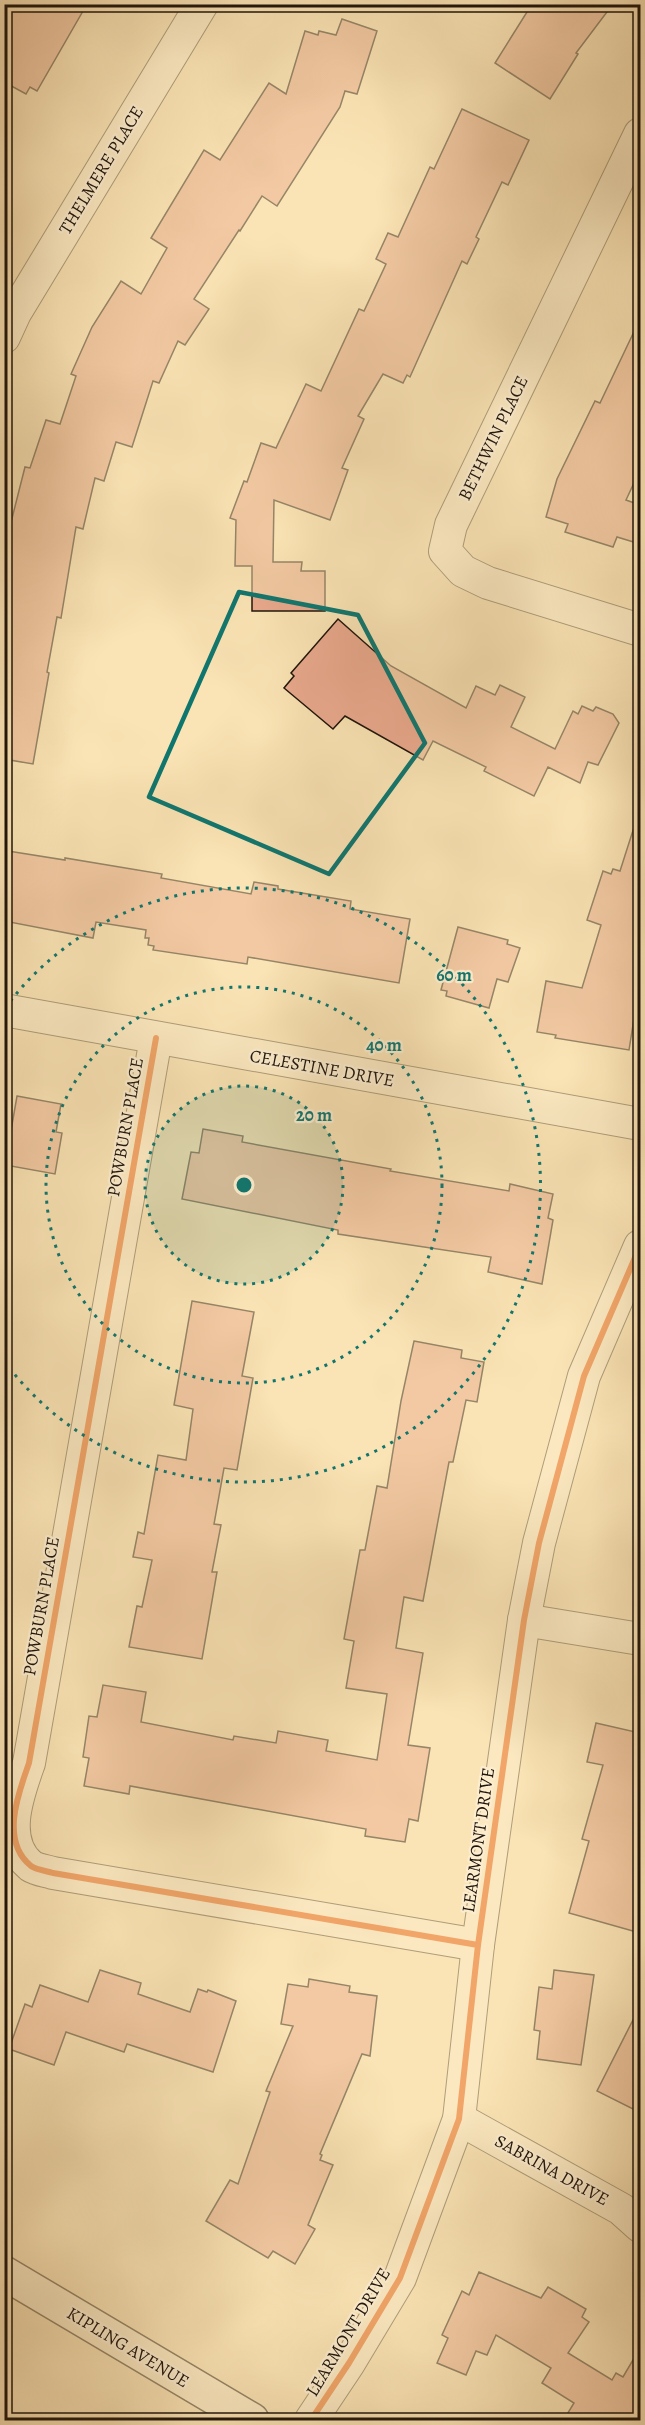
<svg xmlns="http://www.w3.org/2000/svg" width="645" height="2425" font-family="Alegreya,serif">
<rect width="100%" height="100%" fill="#fae3b4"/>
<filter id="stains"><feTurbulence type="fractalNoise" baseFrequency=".00333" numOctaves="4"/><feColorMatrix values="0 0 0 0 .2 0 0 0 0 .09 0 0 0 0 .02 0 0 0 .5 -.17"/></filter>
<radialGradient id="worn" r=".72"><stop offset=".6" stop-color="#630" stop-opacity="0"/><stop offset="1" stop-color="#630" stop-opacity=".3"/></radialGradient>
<g fill="#e9a98d" stroke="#1e140b" stroke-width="1.5">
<path d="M 4,4 L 87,4 L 37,91 L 30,87 L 26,94 L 4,82 Z"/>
<path d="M 532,4 L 613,4 L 576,53 L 578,54 L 550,99 L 495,63 Z"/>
<path d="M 342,19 L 377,31 L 357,94 L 345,91 L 340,107 L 277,206 L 262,196 L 240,231 L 239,230 L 194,299 L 209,309 L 185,345 L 178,341 L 159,383 L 153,381 L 132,447 L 116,442 L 104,481 L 95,478 L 83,529 L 76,527 L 61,618 L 57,617 L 47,672 L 49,673 L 33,764 L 4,759 L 4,550 L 25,467 L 30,468 L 46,420 L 60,424 L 76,376 L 71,374 L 92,327 L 121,281 L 141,294 L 167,248 L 151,238 L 204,150 L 220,160 L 269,83 L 286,94 L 305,31 L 318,35 L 319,31 L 336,35 Z"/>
<path d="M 462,109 L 529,140 L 508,185 L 502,182 L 476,237 L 479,239 L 467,264 L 462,261 L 410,377 L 407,375 L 403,383 L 383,374 L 358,416 L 364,419 L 342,468 L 348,470 L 330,520 L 274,500 L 273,562 L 302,562 L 301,571 L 325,571 L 325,611 L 252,611 L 252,566 L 235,566 L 236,520 L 230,518 L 244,481 L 247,482 L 261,443 L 276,448 L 306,384 L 321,391 L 359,309 L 364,311 L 386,264 L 376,259 L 388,233 L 398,237 L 430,167 L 434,169 Z"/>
<path d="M 640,319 L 640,470 L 626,500 L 640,505 L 640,544 L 617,537 L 613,547 L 565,532 L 568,524 L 546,517 L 557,479 L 595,401 L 600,403 Z"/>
<path d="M 338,619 L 391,666 L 466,708 L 476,686 L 495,695 L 500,685 L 525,697 L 511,727 L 555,749 L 573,711 L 578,714 L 582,706 L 593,711 L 596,707 L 613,714 L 619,723 L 598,765 L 588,762 L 580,783 L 548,767 L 534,796 L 484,771 L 486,767 L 433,741 L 423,760 L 345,716 L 333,729 L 284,688 L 294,676 L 291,673 Z"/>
<path d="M 635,824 L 640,825 L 640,981 L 629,1050 L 555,1038 L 556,1035 L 537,1032 L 546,981 L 582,988 L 601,925 L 587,920 L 603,871 L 611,874 L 613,869 L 620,871 Z"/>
<path d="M 8,851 L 65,860 L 65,858 L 162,874 L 161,878 L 251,894 L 254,882 L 278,886 L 278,889 L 351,901 L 350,909 L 410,919 L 399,983 L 248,957 L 247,964 L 153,950 L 154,946 L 148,945 L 149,938 L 145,938 L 146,930 L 96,922 L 93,938 L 4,921 L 4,872 Z"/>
<path d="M 458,927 L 508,940 L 507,944 L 520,948 L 508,982 L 497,979 L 489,1008 L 446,996 L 447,991 L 441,990 Z"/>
<path d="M 17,1096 L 61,1104 L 56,1132 L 62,1133 L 55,1174 L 5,1165 Z"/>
<path d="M 203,1129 L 243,1136 L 242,1142 L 391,1169 L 390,1171 L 509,1191 L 510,1184 L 553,1194 L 548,1218 L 553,1220 L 542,1284 L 488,1272 L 491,1257 L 338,1234 L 338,1230 L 182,1199 L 191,1152 L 199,1153 Z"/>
<path d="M 192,1301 L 254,1312 L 242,1376 L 253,1378 L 237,1470 L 224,1468 L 214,1524 L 221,1525 L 212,1572 L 217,1572 L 202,1659 L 129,1647 L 137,1606 L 142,1607 L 152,1560 L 133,1557 L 138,1532 L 144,1534 L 158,1455 L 186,1460 L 193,1409 L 174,1405 Z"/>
<path d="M 414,1341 L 462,1350 L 461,1358 L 484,1362 L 477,1402 L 466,1400 L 453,1462 L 449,1462 L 423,1601 L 404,1597 L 396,1648 L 423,1653 L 408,1745 L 430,1748 L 418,1821 L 409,1819 L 405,1842 L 365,1836 L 366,1829 L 130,1786 L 129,1794 L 84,1786 L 89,1758 L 83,1757 L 89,1716 L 97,1717 L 103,1685 L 146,1692 L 141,1722 L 233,1740 L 234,1736 L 276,1743 L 278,1731 L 328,1740 L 326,1751 L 377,1760 L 387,1694 L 346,1688 L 354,1641 L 344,1639 L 360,1550 L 365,1550 L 377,1486 L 387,1488 L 401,1401 Z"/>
<path d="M 596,1723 L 640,1733 L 640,1933 L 569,1913 L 589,1841 L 582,1839 L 603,1765 L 587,1762 Z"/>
<path d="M 100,1970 L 141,1983 L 138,1994 L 190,2012 L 198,1989 L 207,1992 L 208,1990 L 236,2001 L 213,2072 L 127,2044 L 124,2052 L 66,2032 L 54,2065 L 9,2049 L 25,2004 L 32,2007 L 40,1985 L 88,2002 Z"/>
<path d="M 554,1970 L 594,1975 L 581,2065 L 537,2059 L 540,2031 L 534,2030 L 539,1987 L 552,1989 Z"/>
<path d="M 309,1979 L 350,1986 L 349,1992 L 377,1996 L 370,2056 L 362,2054 L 320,2154 L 322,2155 L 320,2160 L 333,2165 L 308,2225 L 315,2229 L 295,2264 L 273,2251 L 268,2258 L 206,2221 L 230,2180 L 238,2184 L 270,2092 L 266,2091 L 293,2026 L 281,2024 L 288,1984 L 308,1987 Z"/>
<path d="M 640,2006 L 640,2094 L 633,2109 L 597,2091 Z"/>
<path d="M 479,2272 L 541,2298 L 548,2287 L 586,2309 L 582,2317 L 589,2322 L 568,2353 L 612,2380 L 616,2373 L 623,2377 L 640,2348 L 640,2421 L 563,2421 L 574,2403 L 542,2383 L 551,2368 L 496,2335 L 487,2355 L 476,2351 L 466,2375 L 437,2363 L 448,2338 L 442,2335 L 462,2291 L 469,2295 Z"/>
</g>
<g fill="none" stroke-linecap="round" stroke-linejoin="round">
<defs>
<g id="minor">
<path d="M 640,134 L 451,525 L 445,551 L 463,571 L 488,583 L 640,630"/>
<path d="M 4,337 L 15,313 L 202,4"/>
<path d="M 4,1010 L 640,1124"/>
<path d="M 156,1038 L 29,1763 C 18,1794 0,1841 31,1866 C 37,1870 47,1871 53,1873 L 478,1945"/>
<path d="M 524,1620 L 640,1639"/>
<path d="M 459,2119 L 621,2209 L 640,2226"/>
<path d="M 311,2420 L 349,2363 L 400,2278 L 459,2119 L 478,1945 L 524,1620 L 539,1543 L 584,1376 L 640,1246"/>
</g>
<path id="secondary" d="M 4,2273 L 252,2420"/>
</defs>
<use href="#minor" stroke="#554835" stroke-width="34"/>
<use href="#secondary" stroke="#1e140b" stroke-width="36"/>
<use href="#minor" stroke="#fcedce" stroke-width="32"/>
<use href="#secondary" stroke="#fcedce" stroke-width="33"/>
<defs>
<g id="cycleway">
<path d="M 156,1038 L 29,1763 C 18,1794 0,1841 31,1866 C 37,1870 47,1871 53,1873 L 478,1945"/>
<path d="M 311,2420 L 349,2363 L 400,2278 L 459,2119 L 478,1945 L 524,1620 L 539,1543 L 584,1376 L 640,1246"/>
</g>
</defs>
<use href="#cycleway" stroke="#fcedce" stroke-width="10"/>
<use href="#cycleway" stroke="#e8590c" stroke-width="6"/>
</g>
<path d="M0 0H645V2425H0ZM 239,592 L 358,615 L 425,743 L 329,874 L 149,797 Z" fill="#fae3b4" fill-opacity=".55" fill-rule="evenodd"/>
<path fill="none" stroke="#0f766e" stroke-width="4.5" stroke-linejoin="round" d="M 239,592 L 358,615 L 425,743 L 329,874 L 149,797 Z"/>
<circle cx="244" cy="1185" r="99" fill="#0f766e" fill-opacity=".12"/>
<g fill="none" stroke="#0f766e" stroke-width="3" stroke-dasharray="3 6">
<circle cx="244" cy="1185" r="99"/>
<circle cx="244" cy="1185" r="198"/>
<path d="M5 1008A297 297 0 1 1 5 1362"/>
</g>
<g text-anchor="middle" stroke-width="4.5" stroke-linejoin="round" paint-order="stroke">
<g font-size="18" fill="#1e140b" stroke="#fcedce">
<text transform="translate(101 170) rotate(-59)" y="6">THELMERE PLACE</text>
<text transform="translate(493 438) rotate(-64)" y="6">BETHWIN PLACE</text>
<text transform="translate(322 1068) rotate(10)" y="6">CELESTINE DRIVE</text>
<text transform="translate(125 1127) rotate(-80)" y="6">POWBURN PLACE</text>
<text transform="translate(41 1606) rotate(-80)" y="6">POWBURN PLACE</text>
<text transform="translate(478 1840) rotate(-82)" y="6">LEARMONT DRIVE</text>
<text transform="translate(552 2170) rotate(29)" y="6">SABRINA DRIVE</text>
<text transform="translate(348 2332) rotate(-59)" y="6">LEARMONT DRIVE</text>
<text transform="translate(128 2347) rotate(31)" y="6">KIPLING AVENUE</text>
</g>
</g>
<circle cx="244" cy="1185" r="9" fill="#0f766e" stroke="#fcedce" stroke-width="3"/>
<g font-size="18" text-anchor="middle" font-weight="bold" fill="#0f766e" stroke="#fcedce" stroke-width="4.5" stroke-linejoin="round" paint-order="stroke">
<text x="454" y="981">60 m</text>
<text x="384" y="1051">40 m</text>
<text x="314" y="1121">20 m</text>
</g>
<rect width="645" height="2425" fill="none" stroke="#fae3b4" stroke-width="24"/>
<rect x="6" y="6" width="633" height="2413" fill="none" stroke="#1e140b" stroke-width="3"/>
<rect x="12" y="12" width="621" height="2401" fill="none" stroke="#1e140b" stroke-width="1.5"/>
<rect width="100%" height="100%" filter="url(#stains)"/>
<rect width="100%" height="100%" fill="url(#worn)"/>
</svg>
